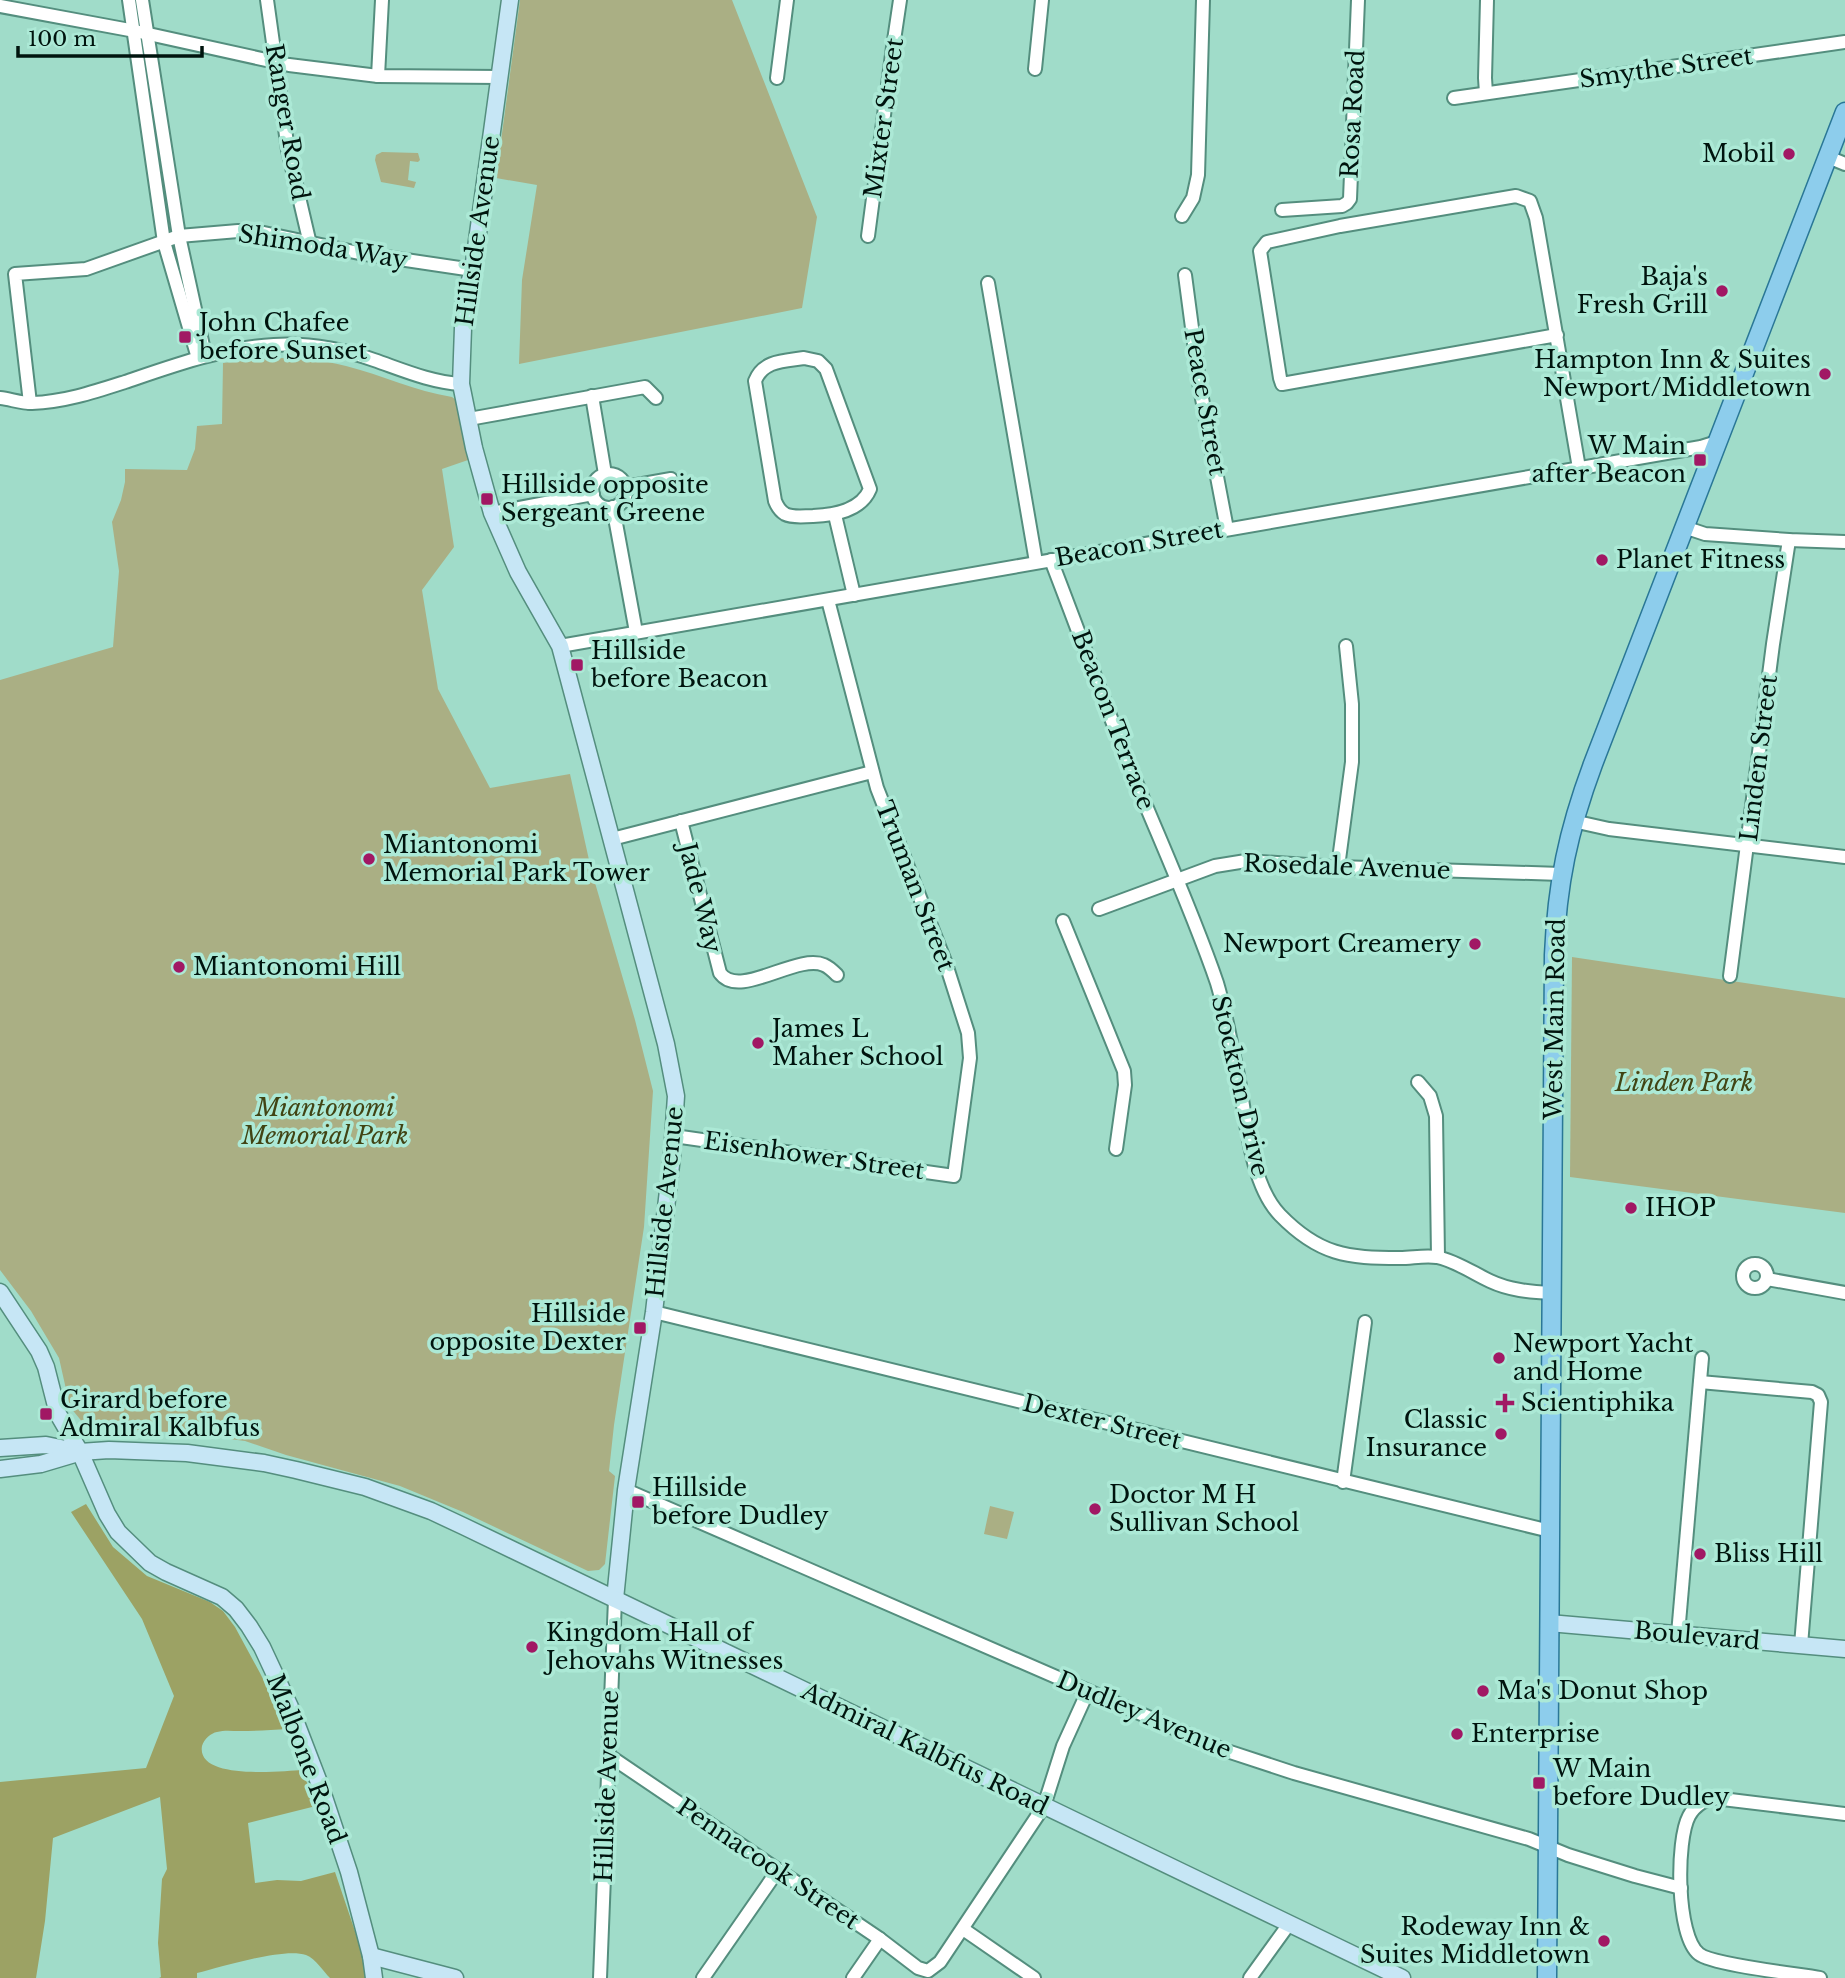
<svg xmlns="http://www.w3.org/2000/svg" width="1845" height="1978" font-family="'Libre Baskerville',serif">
<rect width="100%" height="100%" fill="#a0dcc9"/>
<g fill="#aaaf84">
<path d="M 520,0 L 732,0 L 817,217 L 802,308 L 519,364 L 522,280 L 537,185 L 496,178 Z"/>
<path d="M 382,152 L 418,153 L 420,160 L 418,162 L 410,161 L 408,180 L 416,182 L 414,188 L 381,182 L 375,160 L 376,155 Z"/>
<path d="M 269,358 C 295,358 320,359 346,366 C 382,375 415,391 452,397 L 456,400 L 469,458 L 468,460 L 442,469 L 454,547 L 422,590 L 438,689 L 490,788 L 570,774 L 591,869 L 635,1020 L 653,1091 L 644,1227 L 614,1425 L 609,1471 L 615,1476 L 605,1564 L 599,1570 L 588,1571 L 463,1512 L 400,1486 L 286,1455 L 245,1441 L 185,1433 L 101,1428 L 84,1424 L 70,1407 L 59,1358 L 31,1311 L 0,1270 L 0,680 L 113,647 L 119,571 L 112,522 L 121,500 L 125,482 L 125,469 L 187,470 L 195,449 L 197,426 L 222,424 L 223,363 Z"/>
<path d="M 1572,957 L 1845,998 L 1845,1213 L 1570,1177 Z"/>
<path d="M 990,1506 L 1014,1512 L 1007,1539 L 984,1534 Z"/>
</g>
<path fill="#9ca264" d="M 86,1504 L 113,1547 L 147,1576 L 210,1602 L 223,1611 L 235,1627 L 260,1673 L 288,1729 C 271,1730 255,1731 239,1731 C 232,1731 224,1730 217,1732 C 211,1733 204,1739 202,1746 C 196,1781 283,1771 302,1770 L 316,1806 L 248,1823 L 255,1883 L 277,1880 L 301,1881 L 335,1872 L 361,1949 L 368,1978 L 330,1978 C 323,1971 316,1959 306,1955 C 284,1947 222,1967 197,1973 L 197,1978 L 159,1978 L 161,1977 L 158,1943 L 162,1879 L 167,1869 L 160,1797 L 53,1838 L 45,1921 L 36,1978 L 0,1978 L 0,1782 L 146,1768 L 174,1696 L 142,1619 L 71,1512 Z"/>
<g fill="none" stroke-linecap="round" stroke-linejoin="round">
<defs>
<g id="street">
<path d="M 129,0 L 164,242 L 198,358"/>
<path d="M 142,0 L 179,236 L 205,355"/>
<path d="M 267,0 L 288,150 L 310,244"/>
<path d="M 0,6 L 135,31 L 289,65 L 378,76 L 500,77"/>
<path d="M 1035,69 L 1042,0"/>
<path d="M 378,76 L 382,0"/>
<path d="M 777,78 L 787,0"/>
<path d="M 1486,93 L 1485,78 L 1487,0"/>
<path d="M 1454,98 L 1845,42"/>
<path d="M 1828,157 L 1845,164"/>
<path d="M 1282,210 L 1342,206 L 1347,203 L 1350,199 L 1358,0"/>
<path d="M 1182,216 L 1193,198 L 1198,175 L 1203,0"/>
<path d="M 868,236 L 893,47 L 900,0"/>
<path d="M 1185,275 L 1200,388 L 1227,529"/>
<path d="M 988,283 L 1036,562"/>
<path d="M 1557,335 L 1282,384 L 1280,378 L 1260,251 L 1267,242 L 1340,226 L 1516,196 L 1530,201 L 1536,218 L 1579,468"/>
<path d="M 804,358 L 818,361 L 826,369 L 870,489 C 861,511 834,515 813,516 C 804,516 793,518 785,514 C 780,511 777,506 775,501 L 755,381 C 763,360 785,361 804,358 Z"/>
<path d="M 592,396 L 605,474"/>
<path d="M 0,398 C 10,399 21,403 32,403 C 64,402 94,392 125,382 C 175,365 221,348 274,345 C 308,343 342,349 374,360 C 403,370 430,382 461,384"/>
<path d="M 30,403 L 15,274 L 86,269 L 179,236 L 238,231 L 264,233 L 359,253 L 473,270"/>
<path d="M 469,419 L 645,387 L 656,398"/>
<circle cx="609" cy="491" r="17"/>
<path d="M 626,487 L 671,479"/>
<path d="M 613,507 L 636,632"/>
<path d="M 492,513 L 593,494"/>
<path d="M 835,515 L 854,595"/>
<path d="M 1684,527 L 1705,534 L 1789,540 L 1845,542"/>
<path d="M 1051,560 C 1079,632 1105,705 1134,777 C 1162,845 1193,913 1217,983 C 1226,1013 1231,1045 1238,1075 C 1246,1117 1250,1184 1280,1215 C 1319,1255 1347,1258 1400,1258 C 1412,1258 1425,1255 1437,1257 C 1456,1261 1473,1273 1490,1281 C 1509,1290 1530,1292 1551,1293"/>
<path d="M 560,646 L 1701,447 L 1717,442"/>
<path d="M 681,821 L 720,973 C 739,1000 797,953 824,965 C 829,967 833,971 837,975"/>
<path d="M 1573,821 L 1609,829 L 1845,857"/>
<path d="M 612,839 L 872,772"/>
<path d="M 1338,867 L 1352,762 L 1352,704 L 1346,646"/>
<path d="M 1099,909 L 1215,866 L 1246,861 L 1338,867 L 1561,874"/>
<path d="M 1063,921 L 1124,1071 L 1125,1085 L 1116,1149"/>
<path d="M 1730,976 L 1773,644 L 1789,540"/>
<path d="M 1418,1082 L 1430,1096 L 1436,1116 L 1438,1257"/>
<path d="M 674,1136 L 954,1176 L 970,1058 L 968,1033 L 946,964 L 877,788 L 828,600"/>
<circle cx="1755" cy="1276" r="12"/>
<path d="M 1767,1279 L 1845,1293"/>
<path d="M 654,1312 L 1550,1531"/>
<path d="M 1700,1382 L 1812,1392 L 1818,1395 L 1821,1402 L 1801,1645"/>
<path d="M 1343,1482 L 1365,1322"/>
<path d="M 626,1490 L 1224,1750 L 1294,1773 L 1529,1839 L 1568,1855 L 1635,1876 L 1681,1888"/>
<path d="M 1678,1634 L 1702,1358"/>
<path d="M 608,1755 L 880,1939 L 918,1968 L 928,1971 L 940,1962 L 1044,1806 L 1063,1746 L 1088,1691"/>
<path d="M 963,1929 L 1034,1978"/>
<path d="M 600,1978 L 615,1599"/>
<path d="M 703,1978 L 778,1870"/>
<path d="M 853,1978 L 880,1939"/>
<path d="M 1250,1978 L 1289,1924"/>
<path d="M 1820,1978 C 1798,1974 1713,1965 1699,1954 C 1676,1936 1676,1840 1689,1816 C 1695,1805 1703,1801 1714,1798 L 1845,1814"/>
</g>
<g id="secondary">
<path d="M 510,0 L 473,270 L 464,300 L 461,384 L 474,448 L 492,513 L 518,572 L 560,646 L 666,1044 L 676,1096 L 672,1156 L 654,1312 L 626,1490 L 615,1599"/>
<path d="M 0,1292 L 39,1351 L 46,1367 L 58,1414 L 80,1452 L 107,1514 L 118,1532 L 150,1563 L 166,1572 L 222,1597 L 236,1609 L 249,1626 L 262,1647 L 290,1707 L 320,1785 L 349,1872 L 371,1956 L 374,1978"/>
<path d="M 0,1448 L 46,1445 L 80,1452 L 109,1450 L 187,1453 L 264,1463 L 296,1470 L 365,1487 L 431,1511 L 463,1526 L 1402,1978"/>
<path d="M 0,1469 L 41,1464 L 78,1453"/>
<path d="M 1549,1623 L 1845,1649"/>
<path d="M 371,1956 L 455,1978"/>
</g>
<path id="primary" d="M 1547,1978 L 1554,955 C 1557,884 1568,831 1593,764 L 1845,112"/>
</defs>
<use href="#street" stroke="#548e7e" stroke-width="16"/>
<use href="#secondary" stroke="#548e7e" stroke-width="19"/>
<use href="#primary" stroke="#2a7796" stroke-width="21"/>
<use href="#street" stroke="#fff" stroke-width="12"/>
<use href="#secondary" stroke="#c6e6f5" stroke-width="16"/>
<use href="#primary" stroke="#8dcdec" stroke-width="18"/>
</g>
<g fill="#a11864" stroke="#ace9d6" stroke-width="2.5">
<circle cx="1789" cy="154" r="7"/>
<circle cx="1722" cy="291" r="7"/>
<rect x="178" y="330" width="14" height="14" rx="3.5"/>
<circle cx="1825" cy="374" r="7"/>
<rect x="1693" y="453" width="14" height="14" rx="3.5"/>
<rect x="480" y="492" width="14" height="14" rx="3.5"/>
<circle cx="1602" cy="560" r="7"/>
<rect x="570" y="658" width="14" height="14" rx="3.5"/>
<circle cx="369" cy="859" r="7"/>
<circle cx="1475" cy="944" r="7"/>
<circle cx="179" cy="967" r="7"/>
<circle cx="758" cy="1043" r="7"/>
<circle cx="1631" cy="1208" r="7"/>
<rect x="633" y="1321" width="14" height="14" rx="3.5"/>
<circle cx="1499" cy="1358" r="7"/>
<path d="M1501.5 1392.5h7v7h7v7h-7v7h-7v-7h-7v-7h7z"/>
<rect x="39" y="1407" width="14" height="14" rx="3.5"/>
<circle cx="1501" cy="1434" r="7"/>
<rect x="631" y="1495" width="14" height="14" rx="3.5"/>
<circle cx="1095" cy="1509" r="7"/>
<circle cx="1700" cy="1554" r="7"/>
<circle cx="532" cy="1647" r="7"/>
<circle cx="1483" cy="1691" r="7"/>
<circle cx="1457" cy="1734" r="7"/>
<rect x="1532" y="1776" width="14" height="14" rx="3.5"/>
<circle cx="1604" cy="1941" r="7"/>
</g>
<g text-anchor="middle" stroke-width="7" stroke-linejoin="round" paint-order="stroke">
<g font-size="24" fill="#00140e" stroke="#ace9d6">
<text transform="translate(1666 68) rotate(-8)" y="8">Smythe Street</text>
<text transform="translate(1353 114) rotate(-87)" y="8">Rosa Road</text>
<text transform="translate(884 118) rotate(-82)" y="8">Mixter Street</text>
<text transform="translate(287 122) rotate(80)" y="8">Ranger Road</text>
<text transform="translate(478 231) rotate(-82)" y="8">Hillside Avenue</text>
<text transform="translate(323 247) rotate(9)" y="8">Shimoda Way</text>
<text transform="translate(1205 402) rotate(80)" y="8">Peace Street</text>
<text transform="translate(1139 544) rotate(-10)" y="8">Beacon Street</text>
<text transform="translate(1113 720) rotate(69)" y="8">Beacon Terrace</text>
<text transform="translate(1759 758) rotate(-83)" y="8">Linden Street</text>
<text transform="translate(1347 867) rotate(2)" y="8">Rosedale Avenue</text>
<text transform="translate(915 886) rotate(69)" y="8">Truman Street</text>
<text transform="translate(700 898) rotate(76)" y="8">Jade Way</text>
<text transform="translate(1555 1019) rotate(-89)" y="8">West Main Road</text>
<text transform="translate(1240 1086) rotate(77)" y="8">Stockton Drive</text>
<text transform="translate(814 1156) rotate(8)" y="8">Eisenhower Street</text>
<text transform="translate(665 1202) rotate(-84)" y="8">Hillside Avenue</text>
<text transform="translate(1102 1422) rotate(14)" y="8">Dexter Street</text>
<text transform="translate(1697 1636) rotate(5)" y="8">Boulevard</text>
<text transform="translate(1144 1715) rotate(23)" y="8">Dudley Avenue</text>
<text transform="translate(925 1749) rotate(26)" y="8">Admiral Kalbfus Road</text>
<text transform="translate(306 1759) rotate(69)" y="8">Malbone Road</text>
<text transform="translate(607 1786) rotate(-88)" y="8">Hillside Avenue</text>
<text transform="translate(768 1864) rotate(34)" y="8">Pennacook Street</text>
</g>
<g font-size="24" fill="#00140e" stroke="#ace9d6" text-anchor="start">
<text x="1775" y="162" text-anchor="end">Mobil</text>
<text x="1708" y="285" text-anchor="end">Baja's<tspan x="1708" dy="28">Fresh Grill</tspan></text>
<text x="199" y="331">John Chafee<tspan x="199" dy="28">before Sunset</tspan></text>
<text x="1811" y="368" text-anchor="end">Hampton Inn &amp; Suites<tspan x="1811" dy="28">Newport/Middletown</tspan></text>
<text x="1686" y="454" text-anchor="end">W Main<tspan x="1686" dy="28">after Beacon</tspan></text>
<text x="501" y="493">Hillside opposite<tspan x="501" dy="28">Sergeant Greene</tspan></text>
<text x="1616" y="568">Planet Fitness</text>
<text x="591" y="659">Hillside<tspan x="591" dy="28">before Beacon</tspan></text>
<text x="383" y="853">Miantonomi<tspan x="383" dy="28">Memorial Park Tower</tspan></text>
<text x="1461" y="952" text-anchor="end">Newport Creamery</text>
<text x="193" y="975">Miantonomi Hill</text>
<text x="772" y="1037">James L<tspan x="772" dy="28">Maher School</tspan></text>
<text x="1645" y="1216">IHOP</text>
<text x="626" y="1322" text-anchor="end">Hillside<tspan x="626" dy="28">opposite Dexter</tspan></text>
<text x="1513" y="1352">Newport Yacht<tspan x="1513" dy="28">and Home</tspan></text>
<text x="60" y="1408">Girard before<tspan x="60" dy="28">Admiral Kalbfus</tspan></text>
<text x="1521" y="1411">Scientiphika</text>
<text x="1487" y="1428" text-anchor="end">Classic<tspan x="1487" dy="28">Insurance</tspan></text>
<text x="652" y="1496">Hillside<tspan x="652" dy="28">before Dudley</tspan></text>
<text x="1109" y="1503">Doctor M H<tspan x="1109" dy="28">Sullivan School</tspan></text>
<text x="1714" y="1562">Bliss Hill</text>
<text x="546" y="1641">Kingdom Hall of<tspan x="546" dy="28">Jehovahs Witnesses</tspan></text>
<text x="1497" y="1699">Ma's Donut Shop</text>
<text x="1471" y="1742">Enterprise</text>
<text x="1553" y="1777">W Main<tspan x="1553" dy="28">before Dudley</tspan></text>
<text x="1590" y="1935" text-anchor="end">Rodeway Inn &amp;<tspan x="1590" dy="28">Suites Middletown</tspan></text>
</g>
<g font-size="24" font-style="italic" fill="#414414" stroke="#ace9d6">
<text x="1684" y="1091">Linden Park</text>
<text x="325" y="1116">Miantonomi<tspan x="325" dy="28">Memorial Park</tspan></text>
</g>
</g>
<path d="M18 46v10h184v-10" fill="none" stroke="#00140e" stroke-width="3.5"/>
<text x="28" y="46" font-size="21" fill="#00140e" stroke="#ace9d6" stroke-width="5" paint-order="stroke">100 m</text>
</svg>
